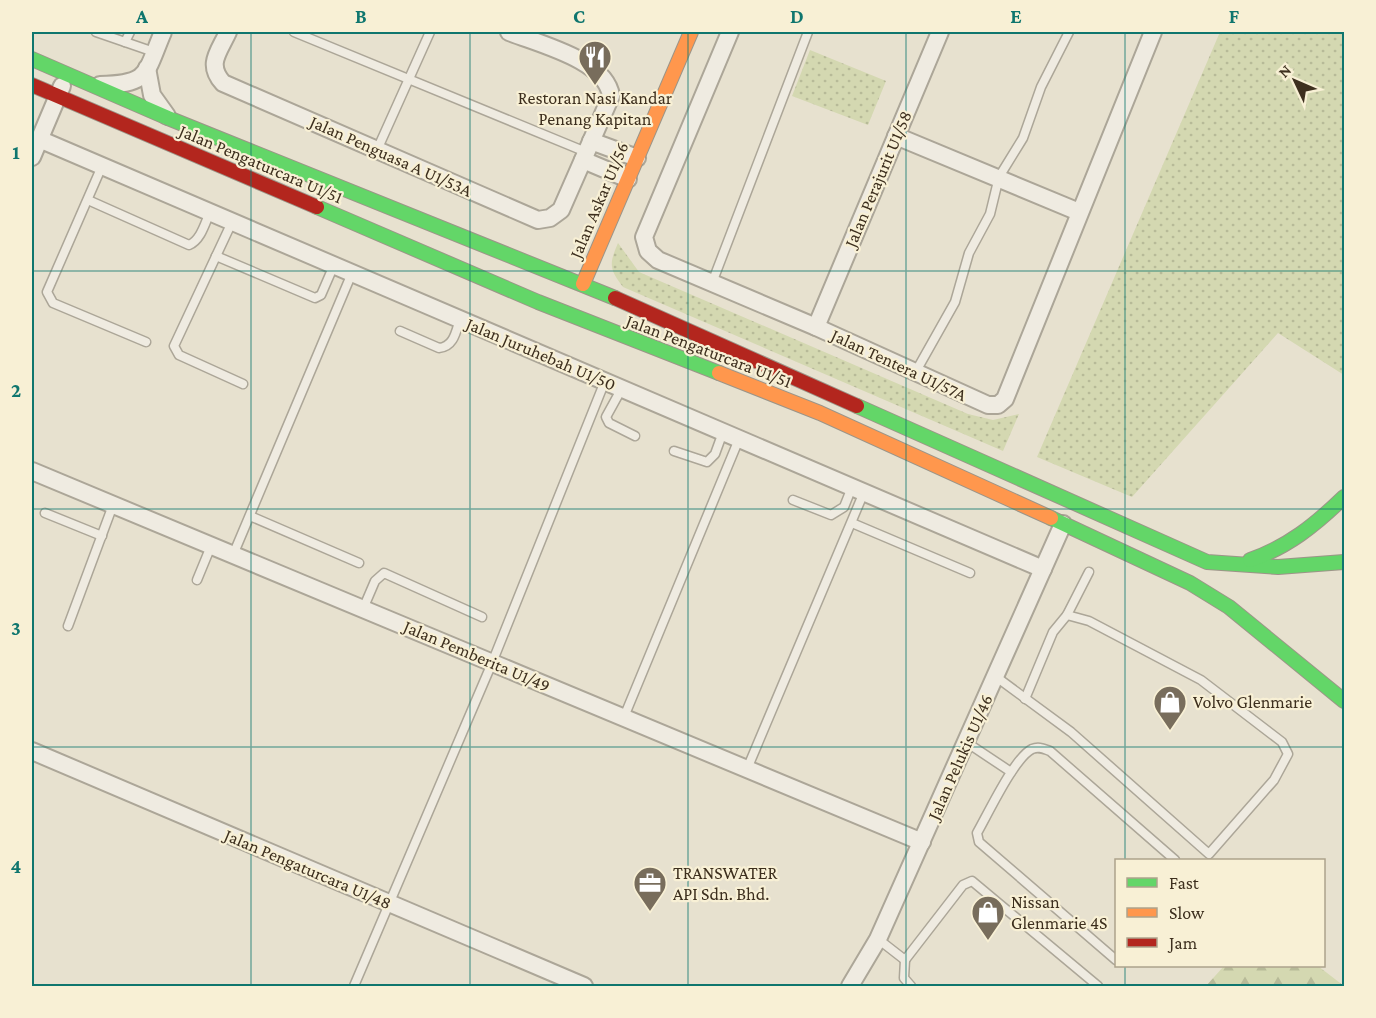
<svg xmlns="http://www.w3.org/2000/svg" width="1376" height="1018" font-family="'Crimson Pro',serif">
<defs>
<pattern id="green-dots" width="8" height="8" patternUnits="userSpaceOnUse" patternTransform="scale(1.5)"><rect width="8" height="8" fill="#d4d8b1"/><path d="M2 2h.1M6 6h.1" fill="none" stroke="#b7ba98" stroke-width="1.8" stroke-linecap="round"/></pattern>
<pattern id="forest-firs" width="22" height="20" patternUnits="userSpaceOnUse" patternTransform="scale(1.5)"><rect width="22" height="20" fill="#d4d8b1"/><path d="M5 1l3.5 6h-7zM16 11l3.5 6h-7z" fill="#b7ba98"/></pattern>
</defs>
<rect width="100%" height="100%" fill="#e7e1cf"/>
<g fill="url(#green-dots)">
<path d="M 1220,32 L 1344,32 L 1344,375 L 1278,333 L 1132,497 L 1037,457 Z"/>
<path d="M 810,50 L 886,81 L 868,125 L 792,96 Z"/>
<path d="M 618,243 L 639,272 L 968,414 L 993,420 L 1019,414 L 1003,451 L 623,287 C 609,269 609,264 618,243 Z"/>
</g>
<path fill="url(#forest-firs)" d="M 1224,966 L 1318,966 L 1344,986 L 1206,986 Z"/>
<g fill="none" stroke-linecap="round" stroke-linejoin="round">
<defs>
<g id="lane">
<path d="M 96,32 L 154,52"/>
<path d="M 294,32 L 586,152"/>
<path d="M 125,42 L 130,32"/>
<path d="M 377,150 L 430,32"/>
<path d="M 102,166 L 47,292 L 53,303 L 146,342"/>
<path d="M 88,200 L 189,245 C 201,240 205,223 210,212"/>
<path d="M 232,222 L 174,346 L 179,355 L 243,384"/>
<path d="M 216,256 L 315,298 L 321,295 L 334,265"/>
<path d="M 712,283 L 808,32"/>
<path d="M 400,331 L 439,348 C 454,347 456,331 460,319"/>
<path d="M 915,373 L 955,302 L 969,253 L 990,214 L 999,177 L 1023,138 L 1041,87 L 1069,32"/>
<path d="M 622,388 L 606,417 L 609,423 L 635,436"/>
<path d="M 674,451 L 707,462 L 715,454 L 723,432"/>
<path d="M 793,500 L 831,515 L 844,507 L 852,487"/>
<path d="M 45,513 L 102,536"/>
<path d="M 250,516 L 359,563"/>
<path d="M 852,523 L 970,573"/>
<path d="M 233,555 L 352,273"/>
<path d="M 197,580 L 211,546"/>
<path d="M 363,609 L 375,581 L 384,573 L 482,617"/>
<path d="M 68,626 L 113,505"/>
<path d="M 995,676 L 1071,732 L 1209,854 L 1274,780 L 1288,754 L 1282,742 L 1201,680 L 1089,621 L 1067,615"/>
<path d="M 1025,699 L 1053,632 L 1067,615 L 1089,572"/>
<path d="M 624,717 L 739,439"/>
<path d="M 966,742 L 1011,772"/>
<path d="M 747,769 L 864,492"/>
<path d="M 878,939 L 905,960 L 963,885 L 972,881 L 1098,986"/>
<path d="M 905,960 L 904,978 L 911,986"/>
<path d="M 1116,960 L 979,842 L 977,833 C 988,814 1014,758 1032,749 C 1039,746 1044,749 1050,751 L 1175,860"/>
<path d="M 354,986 L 492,663 L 605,381"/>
</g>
<g id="street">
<path d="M 228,32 C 219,52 206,64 223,83 L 538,220 L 550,218 L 561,210 L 611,96 C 606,60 539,44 509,32"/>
<path d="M 730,32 L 644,237 L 648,251 L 658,260 L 816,327 L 988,405 L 998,405 L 1005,399 L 1153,32"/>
<path d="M 147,68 L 152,95 L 167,116"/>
<path d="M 100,85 C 150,84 145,74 163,32"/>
<path d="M 896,136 L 1079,212"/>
<path d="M 39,139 L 1043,569"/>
<path d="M 591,141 L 637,158"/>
<path d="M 32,157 L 62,86"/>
<path d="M 583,160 L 628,179"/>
<path d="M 816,327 L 940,32"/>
<path d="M 32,471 L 922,842"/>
<path d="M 32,751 L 584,986"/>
<path d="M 850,986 L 878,939 L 1063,524"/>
</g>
<g id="fast">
<path d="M 32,59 L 168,118 L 615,298"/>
<path d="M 317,207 L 538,302 L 719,373"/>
<path d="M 857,406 L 1207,562 L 1278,567 L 1344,562"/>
<path d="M 1051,518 L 1190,583 L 1229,607 L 1344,701"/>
<path d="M 1250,560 C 1288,547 1315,525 1344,497"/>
</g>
<g id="slow">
<path d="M 583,284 L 691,32"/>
<path d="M 719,373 L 820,413 L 1051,518"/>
</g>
<g id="jam">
<path d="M 32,85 L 317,207"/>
<path d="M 615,298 L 857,406"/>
</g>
</defs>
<use href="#lane" stroke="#aca698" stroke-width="11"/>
<use href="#street" stroke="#aca698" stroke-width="20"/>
<use href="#fast" stroke="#9c9588" stroke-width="16"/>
<use href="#slow" stroke="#9c9588" stroke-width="16"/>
<use href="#jam" stroke="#9c9588" stroke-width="16"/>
<use href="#lane" stroke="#efebe1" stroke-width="8"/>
<use href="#street" stroke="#efebe1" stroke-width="16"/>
<use href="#fast" stroke="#63d668" stroke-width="14"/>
<use href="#slow" stroke="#ff974d" stroke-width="14"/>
<use href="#jam" stroke="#b3261e" stroke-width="14"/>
</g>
<path fill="none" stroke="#0f766e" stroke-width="1.5" stroke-opacity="0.55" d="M 251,32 L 251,986M 470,32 L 470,986M 688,32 L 688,986M 906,32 L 906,986M 1125,32 L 1125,860M 32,271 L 1344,271M 32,509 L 1344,509M 32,747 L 1344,747M 1125,966 L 1125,986"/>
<defs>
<symbol id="restaurant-pin" viewBox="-11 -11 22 30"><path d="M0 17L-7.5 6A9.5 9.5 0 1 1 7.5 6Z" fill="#786d5c" stroke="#f8f0d5"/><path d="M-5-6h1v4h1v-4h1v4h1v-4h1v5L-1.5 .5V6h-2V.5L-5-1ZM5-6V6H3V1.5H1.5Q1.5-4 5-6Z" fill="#fff"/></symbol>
<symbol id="shop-pin" viewBox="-11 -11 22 30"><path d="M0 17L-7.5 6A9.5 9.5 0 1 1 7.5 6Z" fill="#786d5c" stroke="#f8f0d5"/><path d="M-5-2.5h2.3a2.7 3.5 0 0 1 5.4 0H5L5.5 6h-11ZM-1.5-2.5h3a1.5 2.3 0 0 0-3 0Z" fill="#fff"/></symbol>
<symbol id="office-pin" viewBox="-11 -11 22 30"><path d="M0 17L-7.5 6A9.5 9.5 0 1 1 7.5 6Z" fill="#786d5c" stroke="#f8f0d5"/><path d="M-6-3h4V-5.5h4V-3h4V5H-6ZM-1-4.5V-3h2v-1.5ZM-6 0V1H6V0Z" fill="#fff"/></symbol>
</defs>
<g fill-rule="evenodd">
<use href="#restaurant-pin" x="576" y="38" width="38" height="52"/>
<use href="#shop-pin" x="1151" y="683" width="38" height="52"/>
<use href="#office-pin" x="631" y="864" width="38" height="52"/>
<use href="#shop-pin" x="969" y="893" width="38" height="52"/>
</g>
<g text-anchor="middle" stroke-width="4.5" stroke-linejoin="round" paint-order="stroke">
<g font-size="18" fill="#3d2f1e" stroke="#f8f0d5" text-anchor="start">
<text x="595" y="104" text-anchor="middle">Restoran Nasi Kandar<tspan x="595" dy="21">Penang Kapitan</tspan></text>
<text x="1193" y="708">Volvo Glenmarie</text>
<text x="673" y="879">TRANSWATER<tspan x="673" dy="21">API Sdn. Bhd.</tspan></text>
<text x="1011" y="908">Nissan<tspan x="1011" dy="21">Glenmarie 4S</tspan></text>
</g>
<g font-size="18" fill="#3d2f1e" stroke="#f8f0d5">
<text transform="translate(391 156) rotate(24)" y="6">Jalan Penguasa A U1/53A</text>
<text transform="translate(261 164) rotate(23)" y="6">Jalan Pengaturcara U1/51</text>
<text transform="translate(878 179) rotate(-67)" y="6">Jalan Perajurit U1/58</text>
<text transform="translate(599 200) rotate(-67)" y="6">Jalan Askar U1/56</text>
<text transform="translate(709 351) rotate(21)" y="6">Jalan Pengaturcara U1/51</text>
<text transform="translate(541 354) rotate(23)" y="6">Jalan Juruhebah U1/50</text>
<text transform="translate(899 365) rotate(25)" y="6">Jalan Tentera U1/57A</text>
<text transform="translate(477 656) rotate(23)" y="6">Jalan Pemberita U1/49</text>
<text transform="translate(960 757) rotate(-66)" y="6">Jalan Pelukis U1/46</text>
<text transform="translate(308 869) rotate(23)" y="6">Jalan Pengaturcara U1/48</text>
</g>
</g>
<rect width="1376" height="1018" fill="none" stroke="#f8f0d5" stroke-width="66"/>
<rect x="1115" y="859" width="210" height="108" fill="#f8f0d5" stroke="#ada38c" stroke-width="1.5"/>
<rect x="1127" y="878" width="30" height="9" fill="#63d668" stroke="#ada38c" stroke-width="1.5"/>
<text x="1169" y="889" font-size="18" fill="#3d2f1e">Fast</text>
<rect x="1127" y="908" width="30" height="9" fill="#ff974d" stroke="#ada38c" stroke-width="1.5"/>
<text x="1169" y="919" font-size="18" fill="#3d2f1e">Slow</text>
<rect x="1127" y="938" width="30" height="9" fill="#b3261e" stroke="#ada38c" stroke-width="1.5"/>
<text x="1169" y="949" font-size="18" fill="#3d2f1e">Jam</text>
<g transform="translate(1295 81) rotate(314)" stroke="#f8f0d5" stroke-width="4.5" paint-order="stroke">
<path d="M0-4.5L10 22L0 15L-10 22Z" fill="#3d2f1e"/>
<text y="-9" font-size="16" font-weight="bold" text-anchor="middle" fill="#3d2f1e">N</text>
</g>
<rect x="33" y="33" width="1310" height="952" fill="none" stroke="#0f766e" stroke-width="2"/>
<g font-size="20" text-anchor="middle" font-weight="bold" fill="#0f766e">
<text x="142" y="23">A</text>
<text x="361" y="23">B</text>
<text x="579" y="23">C</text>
<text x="797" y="23">D</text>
<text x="1016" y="23">E</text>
<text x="1234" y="23">F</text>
<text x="16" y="159">1</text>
<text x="16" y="397">2</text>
<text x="16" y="635">3</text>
<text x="16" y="873">4</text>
</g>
</svg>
